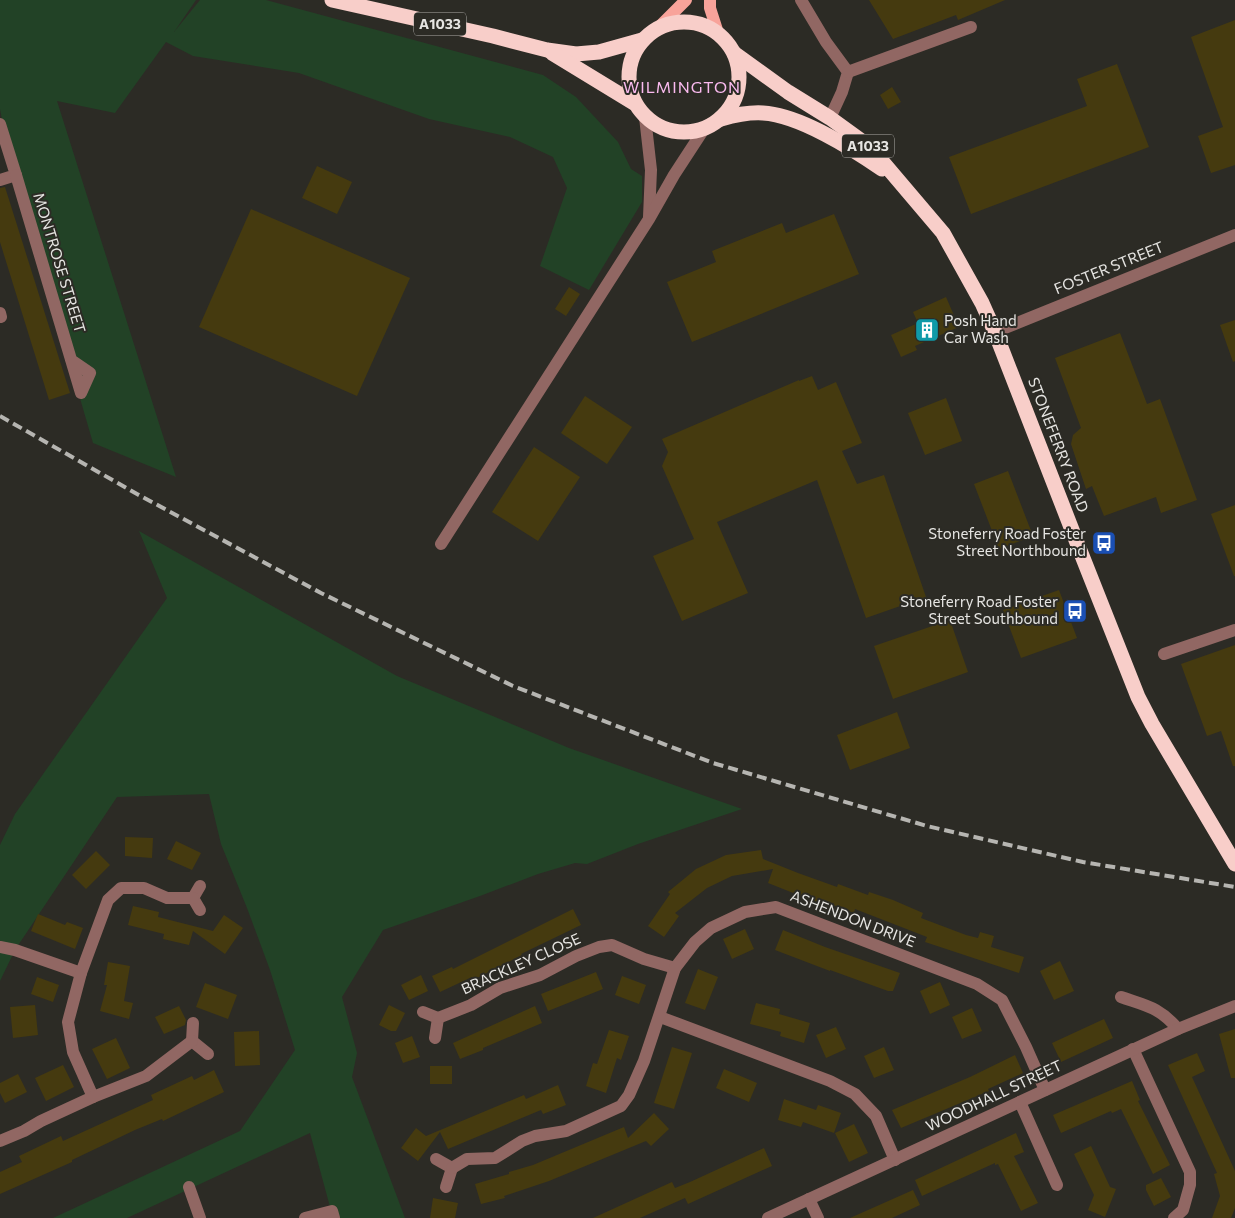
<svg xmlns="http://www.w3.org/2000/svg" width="1235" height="1218" font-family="Commissioner,sans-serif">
<rect width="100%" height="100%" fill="#2c2b25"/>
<g fill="#224226">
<path d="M 0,0 L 196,0 L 174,32 L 200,0 L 266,0 L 543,75 L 576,97 L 618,142 L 631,169 L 642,176 L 642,202 L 589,290 L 540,266 L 567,188 L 553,157 L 510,137 L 429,119 L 299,73 L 193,56 L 166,42 L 115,113 L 57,101 L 176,477 L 93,443 L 8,151 L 0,109 Z"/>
<path d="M 139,531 L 397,676 L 569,748 L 742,809 L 638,844 L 587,864 L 575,863 L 538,874 L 480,896 L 383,930 L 342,997 L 357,1053 L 352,1077 L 405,1218 L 333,1218 L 310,1133 L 127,1218 L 53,1218 L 240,1131 L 295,1050 L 270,970 L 247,908 L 221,844 L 209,794 L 117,797 L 15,950 L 0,981 L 0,845 L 15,814 L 167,598 Z"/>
</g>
<g fill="#453a0f">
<path d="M 869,0 L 1005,0 L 958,20 L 956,15 L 893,39 Z"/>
<path d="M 1235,20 L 1235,165 L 1211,173 L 1198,136 L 1223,127 L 1191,37 Z"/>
<path d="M 1117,64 L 1149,147 L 971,214 L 949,157 L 1087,106 L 1077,79 Z"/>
<path d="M 892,87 L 901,102 L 888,109 L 880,95 Z"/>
<path d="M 317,166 L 352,182 L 337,214 L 302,198 Z"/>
<path d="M 5,187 L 70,393 L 49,400 L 0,242 L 0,188 Z"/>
<path d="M 251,209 L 410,278 L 357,396 L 199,327 Z"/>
<path d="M 834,214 L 859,274 L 692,342 L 667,282 L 716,262 L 712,251 L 782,223 L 786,233 Z"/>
<path d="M 569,287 L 580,294 L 566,316 L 555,309 Z"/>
<path d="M 946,297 L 959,327 L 915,346 L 917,350 L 901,357 L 891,335 L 918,323 L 913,312 Z"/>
<path d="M 1235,320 L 1235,361 L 1233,362 L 1220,325 Z"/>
<path d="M 1120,333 L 1147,404 L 1160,399 L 1197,500 L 1161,513 L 1156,497 L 1104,516 L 1092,486 L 1086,489 L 1071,444 L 1073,435 L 1081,428 L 1055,358 Z"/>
<path d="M 812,376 L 818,390 L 836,382 L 862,443 L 842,451 L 857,484 L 884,475 L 926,597 L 866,618 L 817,480 L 717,522 L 748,593 L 682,621 L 653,556 L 694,539 L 662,466 L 668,452 L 662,439 L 799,380 L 799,381 Z"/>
<path d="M 585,396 L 632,427 L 607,464 L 561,433 Z"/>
<path d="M 946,398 L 962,441 L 925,455 L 908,413 Z"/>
<path d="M 534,447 L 580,477 L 538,541 L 492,512 Z"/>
<path d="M 1008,471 L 1033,536 L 999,549 L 974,484 Z"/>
<path d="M 1235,505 L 1235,576 L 1234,576 L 1211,514 Z"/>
<path d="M 1059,590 L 1077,638 L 1021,658 L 1003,610 Z"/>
<path d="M 950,620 L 968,672 L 893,699 L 874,646 Z"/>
<path d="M 1235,645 L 1235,766 L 1233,766 L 1221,731 L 1207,736 L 1181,664 Z"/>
<path d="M 897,712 L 910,748 L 850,770 L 837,735 Z"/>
<path d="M 125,837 L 153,838 L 152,858 L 125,856 Z"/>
<path d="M 176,841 L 201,853 L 192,870 L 167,859 Z"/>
<path d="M 761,850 L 763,859 L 798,873 L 837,887 L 838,884 L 868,895 L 869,892 L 893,900 L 923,913 L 921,918 L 966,935 L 978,938 L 980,932 L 994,936 L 991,947 L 1024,957 L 1019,973 L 925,942 L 927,937 L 855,909 L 854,913 L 822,901 L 821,904 L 768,883 L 773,869 L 732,876 L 707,888 L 675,913 L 679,916 L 664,937 L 648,926 L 670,894 L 668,892 L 696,869 L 726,855 Z"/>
<path d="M 96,851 L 110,865 L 86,889 L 72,875 Z"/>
<path d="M 133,906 L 159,912 L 158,917 L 213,931 L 224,915 L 243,928 L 225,954 L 193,931 L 189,945 L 163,939 L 164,934 L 128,925 Z"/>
<path d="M 573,909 L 581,925 L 521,954 L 522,955 L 473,980 L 472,977 L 440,992 L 432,976 L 452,967 L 453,969 Z"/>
<path d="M 38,914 L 65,925 L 67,922 L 83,928 L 75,949 L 31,931 Z"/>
<path d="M 745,929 L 754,949 L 732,959 L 723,939 Z"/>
<path d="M 783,930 L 825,947 L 900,973 L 893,991 L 888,991 L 830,970 L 830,971 L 775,950 Z"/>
<path d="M 1060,961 L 1074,991 L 1054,1000 L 1040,971 Z"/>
<path d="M 108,962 L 130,966 L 124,1001 L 133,1003 L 129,1019 L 100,1011 L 107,985 L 104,985 Z"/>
<path d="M 698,969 L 718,977 L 705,1010 L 685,1003 Z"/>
<path d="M 596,972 L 603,989 L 548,1011 L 541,994 Z"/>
<path d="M 421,975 L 428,991 L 409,1000 L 401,985 Z"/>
<path d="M 622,976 L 646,985 L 639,1004 L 615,995 Z"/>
<path d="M 37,977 L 59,985 L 53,1002 L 31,994 Z"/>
<path d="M 940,982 L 950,1005 L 930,1014 L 920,991 Z"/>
<path d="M 205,983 L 237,995 L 228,1019 L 196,1007 Z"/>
<path d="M 756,1003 L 780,1009 L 779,1014 L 810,1023 L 804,1043 L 780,1036 L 781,1032 L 750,1024 Z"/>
<path d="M 35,1005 L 38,1035 L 13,1038 L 10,1007 Z"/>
<path d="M 389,1005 L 405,1013 L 396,1031 L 391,1031 L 379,1025 Z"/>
<path d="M 179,1006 L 186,1020 L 185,1025 L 164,1034 L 155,1017 Z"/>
<path d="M 535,1006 L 542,1023 L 483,1048 L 483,1050 L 460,1059 L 453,1043 Z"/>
<path d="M 972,1008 L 982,1031 L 962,1039 L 952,1017 Z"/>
<path d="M 1104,1019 L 1113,1038 L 1061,1062 L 1052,1043 Z"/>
<path d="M 836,1027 L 846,1049 L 826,1058 L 816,1035 Z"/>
<path d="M 1235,1029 L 1235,1078 L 1231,1078 L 1219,1034 Z"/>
<path d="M 609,1030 L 629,1036 L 621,1060 L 617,1058 L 606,1093 L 586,1086 L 593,1063 L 597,1064 Z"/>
<path d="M 259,1031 L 260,1065 L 235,1066 L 234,1032 Z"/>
<path d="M 412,1036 L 420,1057 L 403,1063 L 395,1043 Z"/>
<path d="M 116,1038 L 130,1068 L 107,1079 L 92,1049 Z"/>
<path d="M 672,1047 L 692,1053 L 674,1109 L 654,1103 Z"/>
<path d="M 884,1047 L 894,1070 L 874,1078 L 864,1056 Z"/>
<path d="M 1197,1053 L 1205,1071 L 1192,1077 L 1235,1171 L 1235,1208 L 1231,1218 L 1212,1218 L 1220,1196 L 1214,1174 L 1217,1173 L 1168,1065 Z"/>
<path d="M 1015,1055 L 1023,1073 L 988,1089 L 989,1091 L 901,1128 L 892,1110 L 970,1077 Z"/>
<path d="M 63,1065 L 74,1087 L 46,1101 L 35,1078 Z"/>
<rect x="430" y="1066" width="22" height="18"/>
<path d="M 724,1069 L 757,1083 L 749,1102 L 716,1088 Z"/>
<path d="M 214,1070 L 224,1092 L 163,1121 L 162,1119 L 135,1130 L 72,1160 L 72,1162 L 0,1194 L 0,1172 L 22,1162 L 19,1156 L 61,1136 L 63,1141 L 153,1100 L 151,1095 L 192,1076 L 194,1080 Z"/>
<path d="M 18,1074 L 27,1092 L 5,1103 L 0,1093 L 0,1083 Z"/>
<path d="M 1132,1081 L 1140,1100 L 1138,1101 L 1170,1165 L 1153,1174 L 1121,1109 L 1112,1113 L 1111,1111 L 1061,1133 L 1053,1115 Z"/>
<path d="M 558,1085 L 566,1105 L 543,1114 L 541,1110 L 448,1149 L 440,1132 L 418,1161 L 401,1148 L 416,1128 L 426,1136 L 524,1095 L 526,1099 Z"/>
<path d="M 784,1099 L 816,1110 L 818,1105 L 841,1113 L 834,1133 L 803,1122 L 801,1127 L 778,1120 Z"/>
<path d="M 654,1113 L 669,1129 L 651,1146 L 646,1141 L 549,1181 L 504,1196 L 505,1198 L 481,1204 L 475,1184 L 509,1174 L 509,1172 L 533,1165 L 624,1127 L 628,1138 Z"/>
<path d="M 854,1124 L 868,1153 L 849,1162 L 835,1133 Z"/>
<path d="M 1016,1133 L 1024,1152 L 1014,1156 L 1038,1203 L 1021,1211 L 998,1164 L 995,1165 L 995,1163 L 922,1196 L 915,1180 Z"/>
<path d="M 1091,1146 L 1110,1187 L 1116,1189 L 1105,1217 L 1088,1210 L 1094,1195 L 1074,1154 Z"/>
<path d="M 764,1148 L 772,1166 L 688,1204 L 685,1198 L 640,1218 L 593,1218 L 672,1182 L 675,1188 L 690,1182 Z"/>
<path d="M 1161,1178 L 1171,1197 L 1154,1206 L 1146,1190 L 1146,1185 Z"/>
<path d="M 913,1190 L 920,1205 L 892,1218 L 850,1218 Z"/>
<path d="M 433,1198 L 458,1203 L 455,1218 L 430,1218 Z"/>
</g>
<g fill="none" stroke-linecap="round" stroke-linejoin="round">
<g stroke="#916763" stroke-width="12">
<path d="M 801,0 L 826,42 L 848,72 L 842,92 L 830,118"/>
<path d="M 848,72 L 971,27"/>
<path d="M 645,117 L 651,170 L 649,217"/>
<path d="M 0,124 L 16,175 L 0,180"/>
<path d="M 16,175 C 38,248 59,321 81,393 L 90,373 L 71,360"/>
<path d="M 0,313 L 1,317"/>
<path d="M 995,332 L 1235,235"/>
<path d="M 441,544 L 649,219 L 674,175 L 704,129"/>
<path d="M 1164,654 L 1235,630"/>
<path d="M 200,910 L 193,898 L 200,886"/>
<path d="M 0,947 L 15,950 L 81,973"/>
<path d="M 1121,997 C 1147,1006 1159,1007 1178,1029"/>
<path d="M 423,1012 L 438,1018 L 435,1038"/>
<path d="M 660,1017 L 830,1081 L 855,1094 L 876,1116 L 895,1160"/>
<path d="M 438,1018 L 471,1005 L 500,988 L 540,975 L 576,956 L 599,947 L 612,945 L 644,959 L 675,968"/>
<path d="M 193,1023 L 192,1041 L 208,1054"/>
<path d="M 1133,1049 L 1190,1172 L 1190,1185 L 1183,1210 L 1174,1218"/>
<path d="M 93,1097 L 73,1052 L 68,1022 L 81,973 L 108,900 L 121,888 L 144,888 L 167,898 L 193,898"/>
<path d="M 1020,1102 L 1057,1185"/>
<path d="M 0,1141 L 24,1131 L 41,1121 L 93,1097 L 146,1076 L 192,1041"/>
<path d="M 436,1159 L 452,1168 L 446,1187"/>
<path d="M 452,1168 L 467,1159 L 495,1158 L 522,1141 L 535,1136 L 566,1131 L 621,1106 L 629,1095 L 644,1061 L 675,968 L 695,942 L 711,928 L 745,912 L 776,907 L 977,984 L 1002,1000 L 1026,1047 L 1045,1090"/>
<path d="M 189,1187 L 200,1218"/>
<path d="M 809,1199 L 818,1218"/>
<path d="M 305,1218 L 332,1211 L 334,1218"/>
<path d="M 768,1218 L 1178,1029 L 1235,1006"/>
</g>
<g stroke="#f8a39a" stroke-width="12">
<path d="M 710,0 L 710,8 L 718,33"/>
<path d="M 659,27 L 686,0"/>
</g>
<g stroke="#f8cec9" stroke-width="15">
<path d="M 332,0 L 493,36 L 547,50 L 576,54 L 599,52 L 642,40"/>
<circle cx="684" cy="77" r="55"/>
<path d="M 552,53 L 634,103"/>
<path d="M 734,53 L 788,92 L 830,118 L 870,147 L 943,233 L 982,303 L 995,332 L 1081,553 L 1138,697 L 1152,724 L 1235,864"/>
<path d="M 721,119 C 735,115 748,112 763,113 C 799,115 853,149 882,169"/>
</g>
<path stroke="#b6b5b1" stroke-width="4" stroke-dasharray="10 5" stroke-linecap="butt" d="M 0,416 L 137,494 L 321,593 L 513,686 L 713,763 L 927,826 L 1083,862 L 1235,887"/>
</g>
<defs>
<symbol id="building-square" viewBox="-11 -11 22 22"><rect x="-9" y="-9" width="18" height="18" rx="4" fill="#0f9aa8" stroke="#2c2b25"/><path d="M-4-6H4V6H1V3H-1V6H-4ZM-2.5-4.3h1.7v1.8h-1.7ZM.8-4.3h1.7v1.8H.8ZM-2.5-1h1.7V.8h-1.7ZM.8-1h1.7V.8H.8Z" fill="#fff"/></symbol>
<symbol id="bus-square" viewBox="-11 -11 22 22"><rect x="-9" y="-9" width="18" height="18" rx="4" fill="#1a4fb4" stroke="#2c2b25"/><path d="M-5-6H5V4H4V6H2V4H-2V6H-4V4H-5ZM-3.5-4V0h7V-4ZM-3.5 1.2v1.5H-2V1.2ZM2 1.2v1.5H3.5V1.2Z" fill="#fff"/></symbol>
</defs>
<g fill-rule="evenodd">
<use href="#building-square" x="913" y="316" width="28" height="28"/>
<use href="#bus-square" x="1090" y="529" width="28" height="28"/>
<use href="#bus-square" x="1061" y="597" width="28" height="28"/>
</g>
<g text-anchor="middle" stroke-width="4" stroke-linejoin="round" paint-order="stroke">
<g fill="#2c2b25" stroke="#aeada9" stroke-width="1">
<rect x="414" y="12.5" width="52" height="23" rx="4"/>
<rect x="842" y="134.5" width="52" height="23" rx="4"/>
</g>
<g font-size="14" font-weight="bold" fill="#e6e5e2">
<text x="440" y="29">A1033</text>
<text x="868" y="151">A1033</text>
</g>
<g font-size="15" fill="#e6e5e2" stroke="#2c2b25">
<text transform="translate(59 263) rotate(73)" y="5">MONTROSE STREET</text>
<text transform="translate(1109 268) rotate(-22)" y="5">FOSTER STREET</text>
<text transform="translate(1058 445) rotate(69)" y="5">STONEFERRY ROAD</text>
<text transform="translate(853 919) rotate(21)" y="5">ASHENDON DRIVE</text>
<text transform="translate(521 964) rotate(-24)" y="5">BRACKLEY CLOSE</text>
<text transform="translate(994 1096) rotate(-25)" y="5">WOODHALL STREET</text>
</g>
<g font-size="15" fill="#e6e5e2" stroke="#2c2b25" text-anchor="end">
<text x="944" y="326" text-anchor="start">Posh Hand<tspan x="944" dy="17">Car Wash</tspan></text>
<text x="1086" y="539">Stoneferry Road Foster<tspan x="1086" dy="17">Street Northbound</tspan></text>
<text x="1058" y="607">Stoneferry Road Foster<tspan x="1058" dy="17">Street Southbound</tspan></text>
</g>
<g font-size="16" letter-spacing="1" fill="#fabaef" stroke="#2c2b25">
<text x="682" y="93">WILMINGTON</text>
</g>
</g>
</svg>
